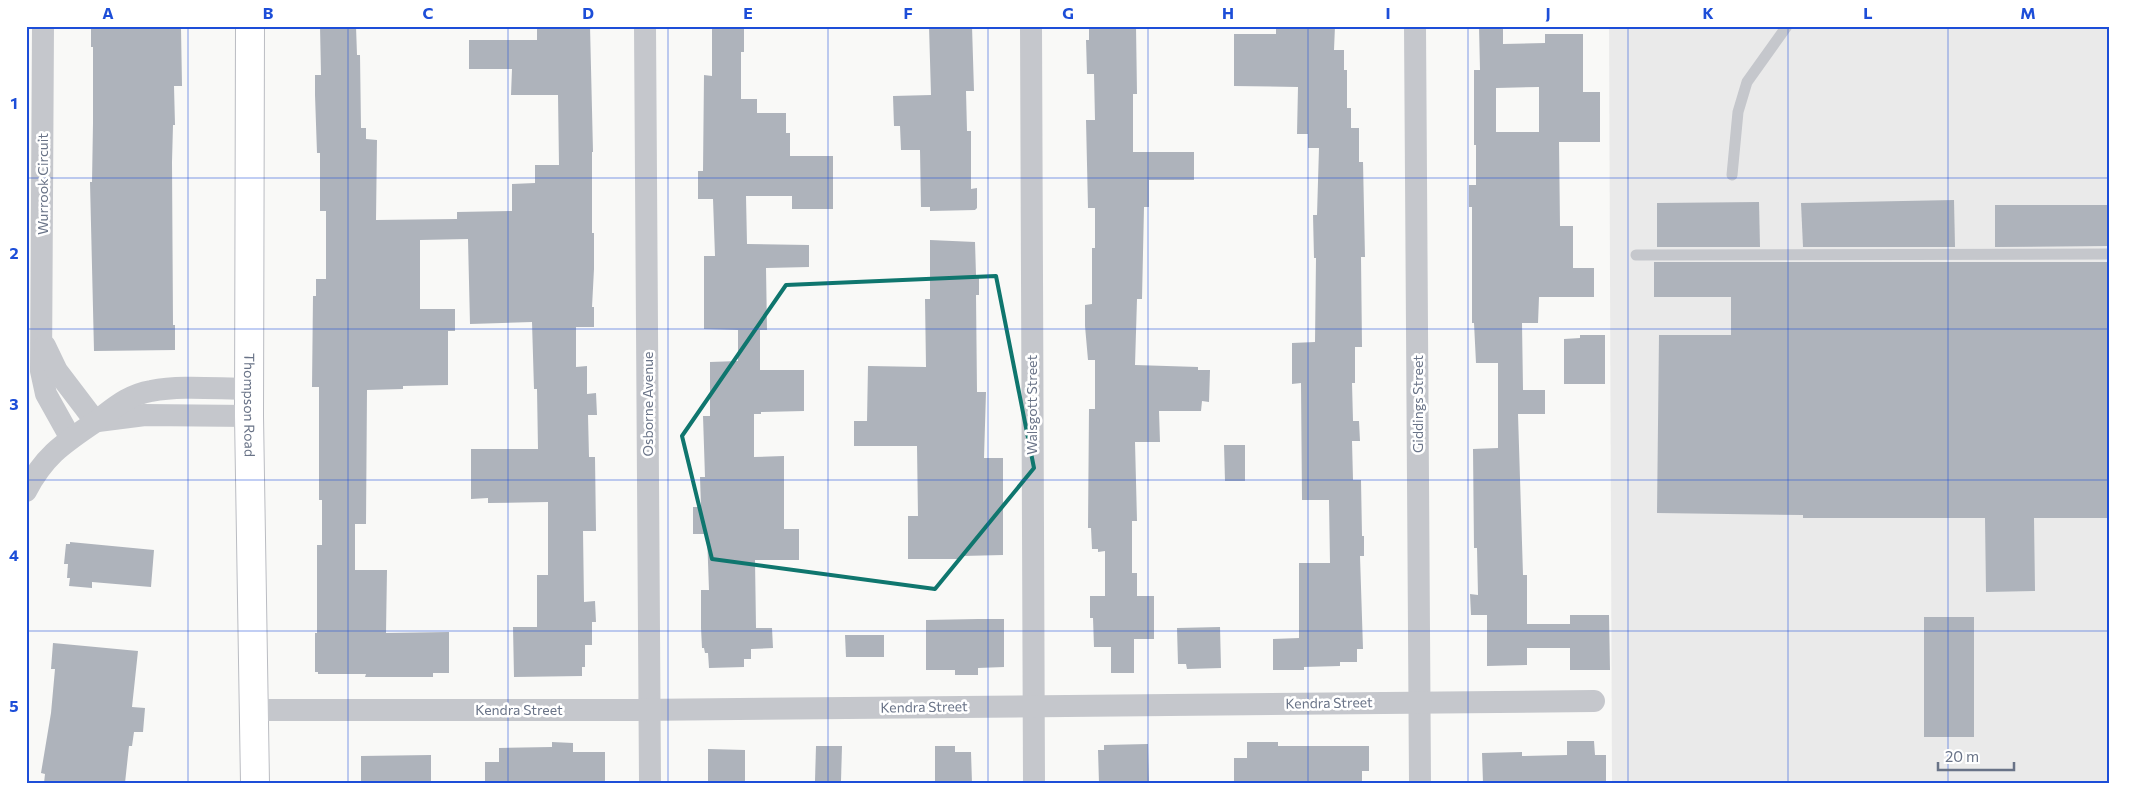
<svg xmlns="http://www.w3.org/2000/svg" width="2135" height="809" font-family="Commissioner,sans-serif">
<rect width="100%" height="100%" fill="#f9f9f7"/>
<path fill="#eaeaea" d="M 1609,26 L 2109,26 L 2109,783 L 1612,783 Z"/>
<g fill="#aeb3bb" fill-rule="evenodd">
<path d="M 91,26 L 181,28 L 182,86 L 174,86 L 175,125 L 173,125 L 172,162 L 173,325 L 175,325 L 175,350 L 94,351 L 90,182 L 92,182 L 93,123 L 93,47 L 91,47 Z"/>
<path d="M 320,26 L 356,26 L 357,55 L 360,55 L 361,128 L 366,128 L 366,139 L 377,140 L 376,220 L 457,219 L 457,212 L 512,211 L 512,184 L 535,183 L 535,165 L 559,165 L 558,95 L 511,95 L 512,69 L 469,69 L 469,40 L 537,40 L 537,26 L 590,26 L 593,152 L 592,152 L 592,233 L 594,233 L 594,269 L 592,307 L 594,307 L 594,327 L 576,327 L 576,367 L 587,366 L 587,394 L 596,393 L 597,415 L 588,415 L 589,457 L 595,457 L 596,531 L 583,531 L 584,602 L 595,601 L 596,622 L 592,622 L 592,645 L 585,645 L 585,667 L 582,667 L 582,676 L 514,677 L 513,627 L 537,627 L 537,575 L 548,575 L 548,502 L 488,503 L 488,498 L 471,499 L 471,449 L 538,449 L 537,389 L 534,389 L 532,322 L 470,324 L 468,239 L 420,240 L 420,309 L 455,309 L 455,331 L 448,331 L 448,385 L 403,386 L 403,389 L 367,390 L 366,524 L 355,524 L 355,570 L 387,570 L 386,633 L 449,632 L 449,673 L 433,673 L 433,677 L 365,677 L 366,674 L 318,674 L 318,672 L 315,672 L 315,633 L 317,633 L 317,545 L 322,545 L 322,500 L 319,500 L 319,387 L 312,387 L 313,296 L 316,296 L 316,279 L 326,279 L 326,211 L 320,211 L 320,153 L 317,153 L 315,95 L 315,75 L 321,75 Z"/>
<path d="M 712,26 L 744,26 L 744,52 L 741,52 L 741,99 L 757,99 L 757,113 L 786,113 L 786,133 L 790,133 L 790,156 L 833,156 L 833,209 L 792,209 L 792,196 L 746,196 L 747,244 L 809,245 L 809,267 L 766,268 L 767,330 L 760,330 L 760,370 L 804,370 L 804,411 L 761,412 L 761,414 L 754,414 L 754,457 L 784,456 L 784,529 L 799,529 L 799,560 L 755,560 L 756,628 L 772,628 L 773,648 L 751,649 L 751,659 L 744,659 L 744,667 L 709,668 L 708,653 L 705,653 L 704,648 L 702,648 L 701,628 L 701,590 L 709,590 L 707,534 L 693,534 L 693,507 L 701,507 L 700,477 L 705,477 L 703,416 L 710,416 L 710,362 L 738,361 L 738,330 L 704,329 L 704,256 L 715,256 L 713,199 L 698,199 L 698,171 L 703,171 L 704,75 L 712,76 Z"/>
<path d="M 929,26 L 972,26 L 974,91 L 966,91 L 967,131 L 971,131 L 971,189 L 977,188 L 977,208 L 975,210 L 930,211 L 930,207 L 921,207 L 920,150 L 901,150 L 900,126 L 894,126 L 893,96 L 931,95 Z"/>
<path d="M 1089,26 L 1136,26 L 1137,94 L 1133,94 L 1133,152 L 1194,152 L 1194,180 L 1149,180 L 1149,207 L 1144,207 L 1142,299 L 1137,299 L 1135,365 L 1198,367 L 1198,370 L 1210,370 L 1209,402 L 1202,401 L 1201,411 L 1159,411 L 1160,442 L 1135,442 L 1137,521 L 1132,521 L 1132,573 L 1137,573 L 1137,596 L 1154,596 L 1154,639 L 1134,639 L 1134,673 L 1111,673 L 1111,647 L 1094,647 L 1093,618 L 1090,618 L 1090,596 L 1105,596 L 1105,551 L 1098,552 L 1098,549 L 1092,549 L 1091,528 L 1088,528 L 1089,409 L 1095,409 L 1095,360 L 1088,360 L 1085,326 L 1085,305 L 1092,304 L 1092,248 L 1095,248 L 1095,208 L 1088,208 L 1086,120 L 1095,120 L 1094,74 L 1087,74 L 1086,40 L 1089,40 Z"/>
<path d="M 1276,26 L 1335,26 L 1334,50 L 1344,50 L 1344,70 L 1347,70 L 1347,108 L 1351,108 L 1351,128 L 1359,128 L 1359,162 L 1363,162 L 1365,257 L 1361,257 L 1362,347 L 1355,347 L 1355,383 L 1352,383 L 1353,421 L 1359,421 L 1360,441 L 1352,441 L 1353,480 L 1361,480 L 1362,536 L 1364,536 L 1364,556 L 1360,556 L 1363,649 L 1357,649 L 1357,662 L 1340,662 L 1340,666 L 1304,667 L 1304,670 L 1273,670 L 1273,639 L 1299,638 L 1299,563 L 1330,563 L 1329,500 L 1302,500 L 1301,383 L 1292,384 L 1292,343 L 1315,342 L 1316,258 L 1314,258 L 1313,215 L 1317,215 L 1319,148 L 1308,148 L 1308,134 L 1297,134 L 1298,87 L 1234,86 L 1234,34 L 1276,34 Z"/>
<path d="M 1479,26 L 1503,26 L 1503,44 L 1545,43 L 1545,34 L 1583,34 L 1583,92 L 1600,92 L 1600,142 L 1559,142 L 1560,226 L 1573,226 L 1573,268 L 1594,268 L 1594,297 L 1539,297 L 1538,323 L 1522,323 L 1523,390 L 1545,390 L 1545,414 L 1518,414 L 1523,575 L 1527,575 L 1527,624 L 1570,624 L 1570,615 L 1609,615 L 1610,670 L 1570,670 L 1570,648 L 1527,648 L 1527,665 L 1487,666 L 1487,615 L 1471,615 L 1470,594 L 1478,595 L 1477,548 L 1474,548 L 1473,449 L 1498,448 L 1498,363 L 1476,363 L 1474,323 L 1472,323 L 1472,207 L 1469,207 L 1469,185 L 1476,185 L 1476,145 L 1474,145 L 1474,70 L 1480,70 ZM 1539,87 L 1539,132 L 1496,132 L 1496,88 Z"/>
<path d="M 1954,200 L 1955,247 L 1803,247 L 1801,203 Z"/>
<path d="M 1759,202 L 1760,247 L 1657,247 L 1657,203 Z"/>
<path d="M 1995,205 L 2109,205 L 2109,246 L 1995,247 Z"/>
<path d="M 930,240 L 975,242 L 976,275 L 979,275 L 979,295 L 976,295 L 977,392 L 986,392 L 984,458 L 1003,458 L 1003,555 L 962,556 L 962,559 L 908,559 L 908,516 L 918,516 L 917,446 L 854,446 L 854,421 L 867,421 L 868,366 L 926,367 L 925,299 L 930,299 Z"/>
<path d="M 1654,262 L 2109,262 L 2109,518 L 2034,518 L 2035,591 L 1986,592 L 1985,518 L 1803,518 L 1803,515 L 1657,513 L 1659,335 L 1731,335 L 1731,297 L 1654,297 Z"/>
<path d="M 1580,335 L 1605,335 L 1605,384 L 1564,384 L 1564,339 L 1580,338 Z"/>
<path d="M 1224,445 L 1245,445 L 1245,481 L 1225,481 Z"/>
<path d="M 70,542 L 154,550 L 151,587 L 92,582 L 92,588 L 69,586 L 70,578 L 67,578 L 68,564 L 64,564 L 66,544 L 70,544 Z"/>
<rect x="1924" y="617" width="50" height="120"/>
<path d="M 978,619 L 1004,619 L 1004,667 L 978,668 L 978,675 L 955,675 L 955,670 L 926,670 L 926,620 Z"/>
<path d="M 1220,627 L 1221,668 L 1187,669 L 1186,664 L 1178,664 L 1177,628 Z"/>
<path d="M 845,635 L 884,635 L 884,657 L 846,657 Z"/>
<path d="M 53,643 L 138,651 L 132,707 L 145,708 L 143,732 L 134,732 L 132,746 L 129,746 L 125,783 L 44,783 L 45,774 L 41,773 L 51,713 L 55,669 L 51,669 Z"/>
<path d="M 1567,741 L 1594,741 L 1595,755 L 1606,755 L 1606,783 L 1483,783 L 1482,753 L 1522,752 L 1522,756 L 1567,755 Z"/>
<path d="M 552,742 L 573,743 L 573,752 L 605,752 L 605,783 L 485,783 L 485,762 L 499,762 L 499,748 L 552,747 Z"/>
<path d="M 1247,742 L 1278,742 L 1278,746 L 1369,746 L 1369,771 L 1362,771 L 1362,783 L 1234,783 L 1234,758 L 1247,758 Z"/>
<path d="M 1148,744 L 1149,783 L 1099,783 L 1098,750 L 1104,750 L 1104,745 Z"/>
<path d="M 816,746 L 842,746 L 841,781 L 815,781 Z"/>
<path d="M 935,746 L 955,746 L 955,752 L 971,752 L 972,783 L 935,783 Z"/>
<path d="M 708,749 L 745,750 L 745,783 L 708,783 Z"/>
<path d="M 431,755 L 431,783 L 361,783 L 361,756 Z"/>
</g>
<g fill="none" stroke-linecap="round" stroke-linejoin="round">
<defs>
<g id="secondary">
<path id="s1" d="M 250,26 L 249,416 L 255,783"/>
</g>
</defs>
<use href="#secondary" stroke="#babcc2" stroke-width="30"/>
<g stroke="#c5c7cc" stroke-width="11">
<path d="M 1732,175 L 1738,112 L 1747,82 L 1787,26"/>
<path d="M 1636,255 L 2109,254"/>
</g>
<g stroke="#c5c7cc" stroke-width="22">
<path d="M 43,26 L 41,371 L 46,394 L 70,437"/>
<path d="M 645,26 L 650,783"/>
<path d="M 1031,26 L 1034,783"/>
<path d="M 1415,26 L 1420,783"/>
<path d="M 45,346 L 57,371 L 95,421"/>
<path d="M 98,421 L 145,415 L 249,416"/>
<path d="M 26,491 C 45,455 63,444 95,422 C 113,409 127,395 151,391 C 182,385 217,389 250,389"/>
<path d="M 254,710 L 636,710 L 1594,701"/>
</g>
<use href="#secondary" stroke="#fff" stroke-width="28"/>
</g>
<path fill="none" stroke="#0f766e" stroke-width="4" stroke-linejoin="round" d="M 996,276 L 1034,468 L 935,589 L 712,559 L 682,436 L 786,285 Z"/>
<path fill="none" stroke="#1d4ed8" stroke-width="1" stroke-opacity="0.55" d="M 188,26 L 188,783M 348,26 L 348,783M 508,26 L 508,783M 668,26 L 668,783M 828,26 L 828,783M 988,26 L 988,783M 1148,26 L 1148,783M 1308,26 L 1308,783M 1468,26 L 1468,783M 1628,26 L 1628,783M 1788,26 L 1788,783M 1948,26 L 1948,783M 26,178 L 2109,178M 26,329 L 2109,329M 26,480 L 2109,480M 26,631 L 2109,631"/>
<g text-anchor="middle" stroke-width="5" stroke-linejoin="round" paint-order="stroke">
<g font-size="14" fill="#697387" stroke="#fff">
<text transform="translate(43 184) rotate(-90)" y="5">Wurrook Circuit</text>
<text transform="translate(648 404) rotate(-90)" y="5">Osborne Avenue</text>
<text transform="translate(1418 404) rotate(-90)" y="5">Giddings Street</text>
<text dy="5" stroke="none"><textPath href="#s1" startOffset="379">Thompson Road</textPath></text>
<text transform="translate(1032 405) rotate(-90)" y="5">Walsgott Street</text>
<text transform="translate(1329 703) rotate(-1)" y="5">Kendra Street</text>
<text transform="translate(924 707) rotate(-1)" y="5">Kendra Street</text>
<text x="519" y="715">Kendra Street</text>
</g>
</g>
<rect width="2135" height="809" fill="none" stroke="#ffffff" stroke-width="55"/>
<path d="M1938 762v8h76v-8" fill="none" stroke="#697387" stroke-width="2.5"/>
<text x="1945" y="762" font-size="15" fill="#697387" stroke="#ffffff" stroke-width="4" paint-order="stroke">20 m</text>
<rect x="28" y="28" width="2080" height="754" fill="none" stroke="#1d4ed8" stroke-width="2"/>
<g font-size="16" text-anchor="middle" font-weight="bold" fill="#1d4ed8">
<text x="108" y="19">A</text>
<text x="268" y="19">B</text>
<text x="428" y="19">C</text>
<text x="588" y="19">D</text>
<text x="748" y="19">E</text>
<text x="908" y="19">F</text>
<text x="1068" y="19">G</text>
<text x="1228" y="19">H</text>
<text x="1388" y="19">I</text>
<text x="1548" y="19">J</text>
<text x="1708" y="19">K</text>
<text x="1868" y="19">L</text>
<text x="2028" y="19">M</text>
<text x="14" y="109">1</text>
<text x="14" y="259">2</text>
<text x="14" y="410">3</text>
<text x="14" y="561">4</text>
<text x="14" y="712">5</text>
</g>
</svg>
